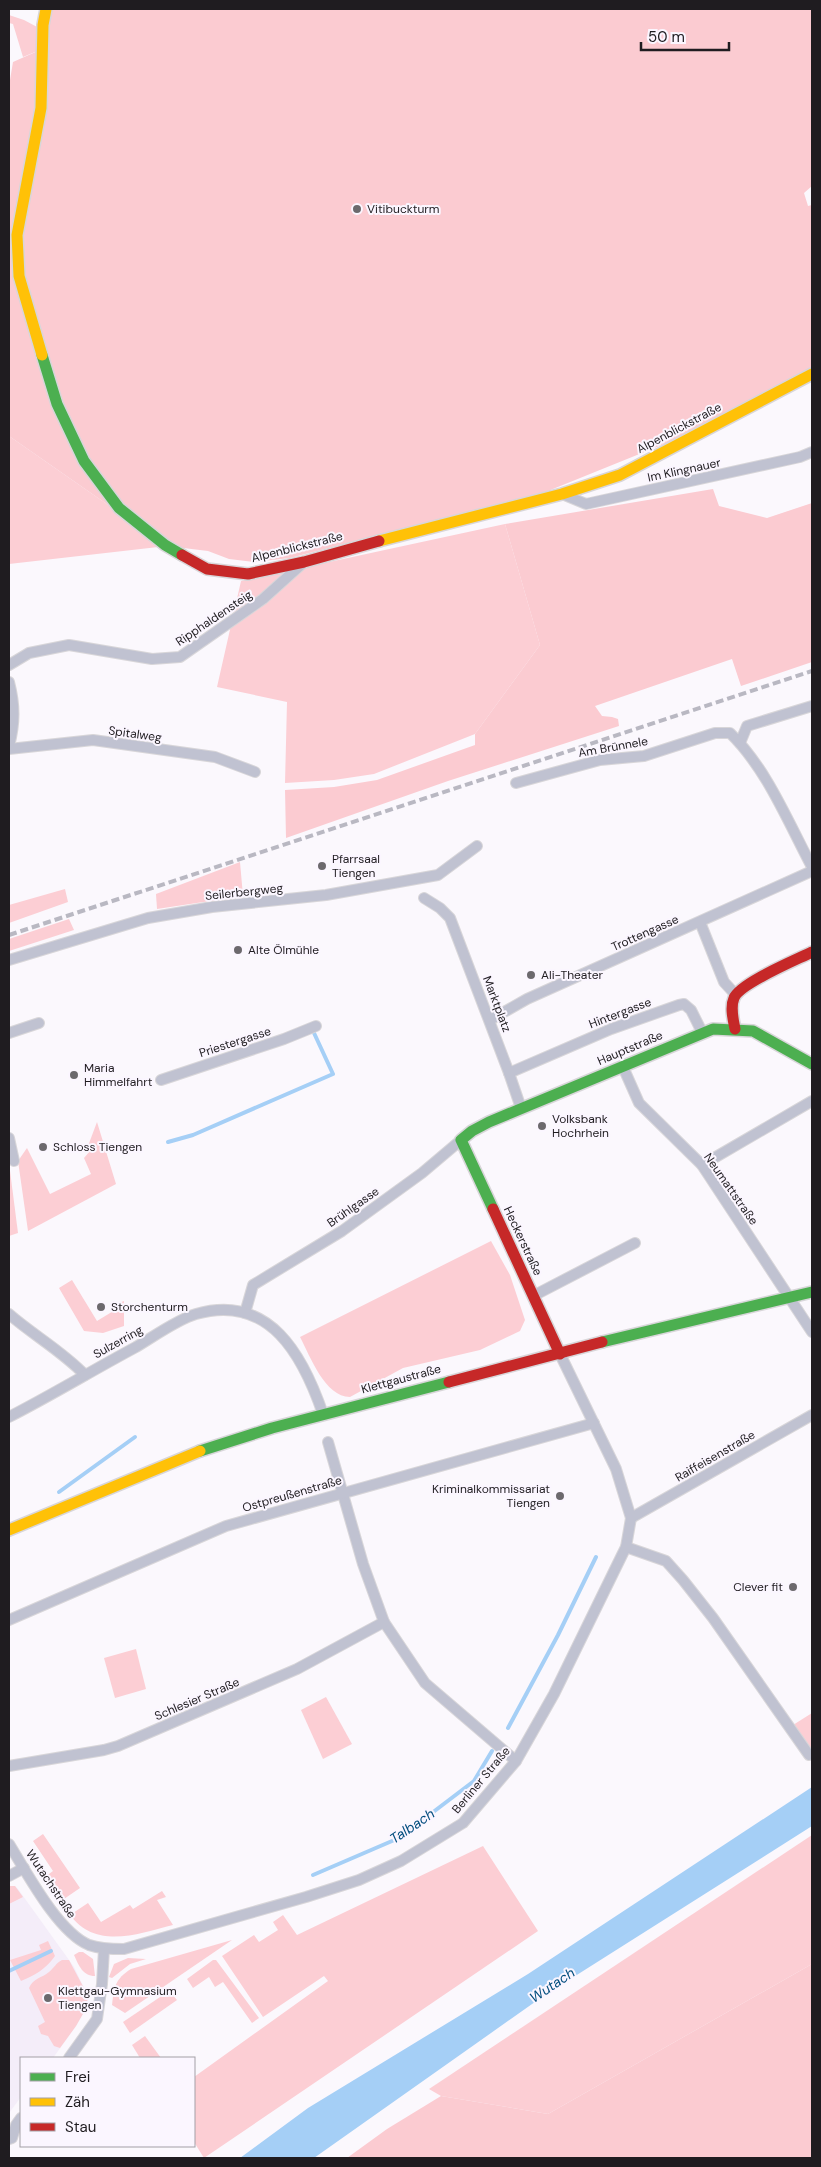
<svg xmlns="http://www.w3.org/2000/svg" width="821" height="2167" font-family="'DM Sans',sans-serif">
<rect width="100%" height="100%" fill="#fbf8fd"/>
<path fill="#f4edf9" d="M 9,1886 L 15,1886 L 18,1889 L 74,1967 L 86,1992 L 88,2005 L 76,2026 L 53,2058 L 21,2058 L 21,2097 L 9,2113 Z"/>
<g fill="#fcced4">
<path d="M 9,15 L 24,20 L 39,28 L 40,50 L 23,57 L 13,24 L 9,23 Z"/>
<path d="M 9,436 L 167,546 L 9,564 Z"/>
<path d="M 505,524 L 540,645 L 475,734 L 374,774 L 334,780 L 285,783 L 287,702 L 217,687 L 241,581 Z"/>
<path d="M 240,862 L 243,896 L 157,909 L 156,894 Z"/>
<path d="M 65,889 L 68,902 L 9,923 L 9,905 Z"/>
<path d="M 69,919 L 74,930 L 9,951 L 9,939 Z"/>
<path d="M 97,1122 L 116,1184 L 28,1231 L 18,1161 L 27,1148 L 50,1194 L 91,1174 L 84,1158 L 90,1151 L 88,1146 Z"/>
<path d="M 9,1163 L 18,1233 L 9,1236 Z"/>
<path d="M 491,1241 L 510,1275 L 525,1320 L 520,1331 L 480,1350 L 403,1368 L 350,1397 C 325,1397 310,1356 300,1337 Z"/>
<path d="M 72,1280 L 97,1321 L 115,1310 L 112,1303 L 114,1301 L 116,1304 L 124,1301 L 124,1326 L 103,1333 L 84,1331 L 59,1288 Z"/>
<path d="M 136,1649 L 146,1689 L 115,1698 L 104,1658 Z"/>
<path d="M 326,1697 L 352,1744 L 323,1759 L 301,1710 Z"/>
<path d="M 812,1713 L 812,1750 L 811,1751 L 793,1725 Z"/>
<path d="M 43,1834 L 80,1888 L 61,1901 L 45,1877 L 53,1871 L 33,1841 Z"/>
<path d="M 812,1835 L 812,1964 L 548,2114 L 441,2096 L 429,2089 Z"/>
<path d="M 483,1846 L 538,1931 L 204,2158 L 194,2142 L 194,2077 L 328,1981 L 324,1976 L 263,2017 L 222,1956 L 254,1935 L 259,1942 L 278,1930 L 273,1922 L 283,1915 L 297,1935 Z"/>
<path d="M 9,1886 L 15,1886 L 23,1897 L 9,1904 Z"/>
<path d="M 162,1891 L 166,1897 L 157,1900 L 173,1925 C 138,1934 96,1950 70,1915 L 88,1903 L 101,1922 L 130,1905 L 133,1909 Z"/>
<path d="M 232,1940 L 125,2013 L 112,2005 C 114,1987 115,1979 131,1969 Z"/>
<path d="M 48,1941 L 55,1956 C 46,1969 35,1975 21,1981 L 10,1960 L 41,1950 L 39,1945 Z"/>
<path d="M 79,1952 L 83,1952 L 93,1959 L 95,1976 C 83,1976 79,1966 74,1955 Z"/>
<path d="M 128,1958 L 146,1959 L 130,1964 L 112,1978 L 109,1977 L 114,1964 Z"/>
<path d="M 62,1960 L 69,1960 L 86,1992 L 88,2005 L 76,2026 L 60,2048 L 54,2046 L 48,2036 L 41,2034 L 38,2026 L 45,2022 L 29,1988 C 33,1978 42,1978 49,1972 C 54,1968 56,1963 62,1960 Z"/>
<path d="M 213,1960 L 216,1960 L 259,2018 L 252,2023 L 223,1982 L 215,1987 L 209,1977 L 193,1988 L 187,1979 Z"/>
<path d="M 169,1991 L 177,2000 L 130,2033 L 123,2022 Z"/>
<path d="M 145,2036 L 161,2058 L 140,2058 L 132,2045 Z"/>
</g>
<g fill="#fbcbd1">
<path d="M 48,9 L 812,9 L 812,186 L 804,193 L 808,206 L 812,205 L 812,368 L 679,438 L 548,491 L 290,558 L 254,562 L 229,559 L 208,551 L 167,546 L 9,436 L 9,86 L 13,62 L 40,50 Z"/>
<path d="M 713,489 L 719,506 L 767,518 L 812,503 L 812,662 L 741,686 L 732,659 L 595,706 L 602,716 L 612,717 L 618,719 L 619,726 L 448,781 L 286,838 L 285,790 L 334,787 L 377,780 L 475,745 L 475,734 L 540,645 L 505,524 Z"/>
<path d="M 812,1964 L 812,2158 L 347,2158 L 387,2129 L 441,2096 L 548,2114 Z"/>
</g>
<path fill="#a5cff6" d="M 812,1787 L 812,1826 L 542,1997 L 314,2158 L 240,2158 L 308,2108 L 528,1974 Z"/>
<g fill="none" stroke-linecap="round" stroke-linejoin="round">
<g stroke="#a5cff6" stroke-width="4">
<path d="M 168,1142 L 193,1135 L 333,1074 L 314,1033"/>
<path d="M 59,1492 L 135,1437"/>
<path d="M 508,1728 L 558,1635 L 596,1557"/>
<path d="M 313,1875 L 399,1838 L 474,1781 L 492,1751"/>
<path d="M 9,1971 L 51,1951"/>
</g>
<defs>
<g id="street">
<path d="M 562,494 L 586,504 L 800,457 L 812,452"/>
<path d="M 9,665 L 29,653 L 69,645 L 152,659 L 180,657 L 263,599 L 303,563"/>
<path d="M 9,682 C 15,705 15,723 9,746"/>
<path d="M 740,743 L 747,726 L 812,706"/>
<path d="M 9,749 L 93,740 L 215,757 L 255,772"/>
<path d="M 516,783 L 600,760 L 644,756 L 715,733 L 730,733 C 767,769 788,822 812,867"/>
<path d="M 424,898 L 440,908 L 450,918 L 509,1073 L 521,1108"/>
<path d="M 700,922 L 724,982 L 735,994"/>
<path d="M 9,960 L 148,918 L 212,907 L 326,895 L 438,875 L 477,846"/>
<path d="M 490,1020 L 527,999 L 812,871"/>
<path d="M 9,1033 L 39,1023"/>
<path d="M 623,1067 L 639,1103 L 702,1165 L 812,1332"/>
<path d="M 509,1073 L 611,1029 L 679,1005 L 684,1004 L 691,1010 L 702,1032"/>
<path d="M 161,1080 L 284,1039 L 316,1026"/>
<path d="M 9,1138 L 14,1161"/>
<path d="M 702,1165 L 812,1101"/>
<path d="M 533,1296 L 635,1243"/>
<path d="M 245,1313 L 253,1285 L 342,1231 L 422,1173 L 461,1140"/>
<path d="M 9,1314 C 33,1335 62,1351 85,1375"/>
<path d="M 9,1417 C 52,1395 93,1370 136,1347 C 153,1337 178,1319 196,1314 C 270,1293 303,1356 323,1414"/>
<path d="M 328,1442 L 363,1564 L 384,1622 L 425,1683 L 516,1761"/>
<path d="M 631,1518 L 812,1415"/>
<path d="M 626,1547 L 666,1561 L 683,1580 L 713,1618 L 809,1755"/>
<path d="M 9,1620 L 226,1526 L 594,1423"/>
<path d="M 9,1766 L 104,1750 L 118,1746 L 297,1669 L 384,1622"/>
<path d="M 9,1844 C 27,1873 58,1932 89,1945 C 100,1949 112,1949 124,1949 L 306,1897 L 359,1880 L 401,1861 L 463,1823 L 516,1761 L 554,1694 L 622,1555 L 626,1547 L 631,1518 L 616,1469 L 560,1354"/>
<path d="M 9,1876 L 24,1868"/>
<path d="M 69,2058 L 97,2019 L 102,1984 L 104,1949"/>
<path d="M 9,2139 L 12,2138 L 16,2125 L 21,2118"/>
</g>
<g id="fast">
<path d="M 42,355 L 57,404 L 84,461 L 119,508 L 165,545 L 182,555"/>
<path d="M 493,1209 L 461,1140 L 472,1131 L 489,1122 L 713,1029 L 753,1031 L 812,1064"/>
<path d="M 602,1342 L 812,1292"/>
<path d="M 200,1451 L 272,1428 L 449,1382"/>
</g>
<g id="slow">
<path d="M 42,355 L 19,276 L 17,235 L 41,108 L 43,25 L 46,9"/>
<path d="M 379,541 L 562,494 L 620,475 L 812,374"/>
<path d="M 9,1530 L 200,1451"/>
</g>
<g id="jam">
<path d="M 182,555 L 207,569 L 248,574 L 304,562 L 379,541"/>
<path d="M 735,1029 C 733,1019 730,1007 734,998 C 740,983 796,960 812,952"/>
<path d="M 493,1209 L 560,1354"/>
<path d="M 449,1382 L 602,1342"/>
</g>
</defs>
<use href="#street" stroke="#d8d6d9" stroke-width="12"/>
<use href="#fast" stroke="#d8d6d9" stroke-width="14"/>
<use href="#slow" stroke="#d8d6d9" stroke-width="14"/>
<use href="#jam" stroke="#d8d6d9" stroke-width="14"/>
<use href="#street" stroke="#c0c2d1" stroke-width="10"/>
<use href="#fast" stroke="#4caf50" stroke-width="11"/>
<use href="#slow" stroke="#ffc107" stroke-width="11"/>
<use href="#jam" stroke="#c62828" stroke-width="11"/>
<path stroke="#b9b8c2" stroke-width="4" stroke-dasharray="8 4" stroke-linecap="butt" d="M 9,935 L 812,671"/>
</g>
<g fill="#6c696d" stroke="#fbf6ff" stroke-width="2">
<circle cx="357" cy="209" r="5"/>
<circle cx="322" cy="866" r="5"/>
<circle cx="238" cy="950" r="5"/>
<circle cx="531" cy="975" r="5"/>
<circle cx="74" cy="1075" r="5"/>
<circle cx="542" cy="1126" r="5"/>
<circle cx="43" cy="1147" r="5"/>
<circle cx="101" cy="1307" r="5"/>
<circle cx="560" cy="1496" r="5"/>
<circle cx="793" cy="1587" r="5"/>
<circle cx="48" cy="1998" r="5"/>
</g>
<g text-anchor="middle" stroke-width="4" stroke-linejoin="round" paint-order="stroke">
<g font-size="12" fill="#1f1c20" stroke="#fbf6ff" text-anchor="start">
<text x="367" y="213">Vitibuckturm</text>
<text x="332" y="863">Pfarrsaal<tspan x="332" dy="14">Tiengen</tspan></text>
<text x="248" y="954">Alte Ölmühle</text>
<text x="541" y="979">Ali-Theater</text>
<text x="84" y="1072">Maria<tspan x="84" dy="14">Himmelfahrt</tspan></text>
<text x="552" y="1123">Volksbank<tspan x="552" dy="14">Hochrhein</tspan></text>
<text x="53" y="1151">Schloss Tiengen</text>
<text x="111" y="1311">Storchenturm</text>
<text x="550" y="1493" text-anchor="end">Kriminalkommissariat<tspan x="550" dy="14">Tiengen</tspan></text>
<text x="783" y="1591" text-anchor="end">Clever fit</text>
<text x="58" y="1995">Klettgau-Gymnasium<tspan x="58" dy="14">Tiengen</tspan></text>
</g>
<g font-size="12" fill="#1f1c20" stroke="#fbf6ff">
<text transform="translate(679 428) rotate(-28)" y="4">Alpenblickstraße</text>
<text transform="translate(684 470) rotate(-12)" y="4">Im Klingnauer</text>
<text transform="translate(297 547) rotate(-14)" y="4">Alpenblickstraße</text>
<text transform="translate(214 618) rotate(-34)" y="4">Ripphaldensteig</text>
<text transform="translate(135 734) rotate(8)" y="4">Spitalweg</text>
<text transform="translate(613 747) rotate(-10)" y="4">Am Brünnele</text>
<text transform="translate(244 892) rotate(-6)" y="4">Seilerbergweg</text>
<text transform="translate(645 933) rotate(-24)" y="4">Trottengasse</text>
<text transform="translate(497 1004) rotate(69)" y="4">Marktplatz</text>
<text transform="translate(620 1013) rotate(-21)" y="4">Hintergasse</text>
<text transform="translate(235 1042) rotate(-18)" y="4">Priestergasse</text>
<text transform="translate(630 1048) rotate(-23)" y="4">Hauptstraße</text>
<text transform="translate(731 1189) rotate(55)" y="4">Neumattstraße</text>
<text transform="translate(353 1207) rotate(-35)" y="4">Brühlgasse</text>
<text transform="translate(523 1241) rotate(65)" y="4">Heckerstraße</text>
<text transform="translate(118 1342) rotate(-29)" y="4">Sulzerring</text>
<text transform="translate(401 1379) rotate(-15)" y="4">Klettgaustraße</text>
<text transform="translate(715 1456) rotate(-30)" y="4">Raiffeisenstraße</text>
<text transform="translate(292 1494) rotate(-16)" y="4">Ostpreußenstraße</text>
<text transform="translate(197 1699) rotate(-23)" y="4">Schlesier Straße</text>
<text transform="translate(481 1780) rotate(-50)" y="4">Berliner Straße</text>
<text transform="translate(51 1884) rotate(56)" y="4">Wutachstraße</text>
</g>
<g font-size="14" font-style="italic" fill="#024d7e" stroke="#fbf6ff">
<text transform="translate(412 1826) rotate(-34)" y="5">Talbach</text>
<text transform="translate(552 1985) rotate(-34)" y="5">Wutach</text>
</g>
</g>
<rect width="821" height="2167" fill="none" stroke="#1f1c20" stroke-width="20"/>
<rect x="20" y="2057" width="175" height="90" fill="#fbf6ff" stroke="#a39fa6"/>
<rect x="30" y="2073" width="25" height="8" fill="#4caf50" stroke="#a39fa6"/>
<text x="65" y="2082" font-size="15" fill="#1f1c20">Frei</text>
<rect x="30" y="2098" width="25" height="8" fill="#ffc107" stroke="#a39fa6"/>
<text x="65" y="2107" font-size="15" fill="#1f1c20">Zäh</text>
<rect x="30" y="2123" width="25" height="8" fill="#c62828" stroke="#a39fa6"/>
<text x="65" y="2132" font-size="15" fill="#1f1c20">Stau</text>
<path d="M641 42v8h88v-8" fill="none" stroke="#1f1c20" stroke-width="2.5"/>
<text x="648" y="42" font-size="15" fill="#1f1c20" stroke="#fbf6ff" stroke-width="4" paint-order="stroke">50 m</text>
</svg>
